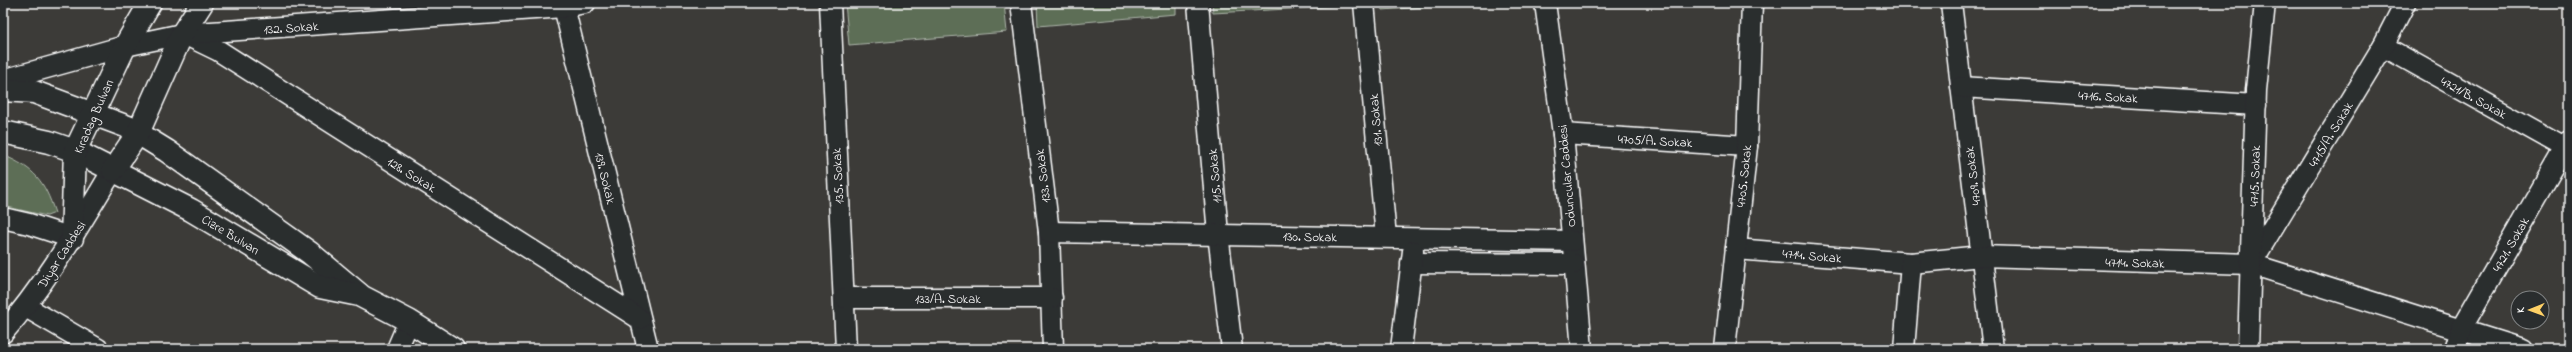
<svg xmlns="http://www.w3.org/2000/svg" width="2572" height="352" font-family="'Indie Flower',sans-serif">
<rect width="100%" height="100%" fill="#3c3b38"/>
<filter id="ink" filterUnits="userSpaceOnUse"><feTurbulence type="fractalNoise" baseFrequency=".025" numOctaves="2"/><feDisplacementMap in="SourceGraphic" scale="8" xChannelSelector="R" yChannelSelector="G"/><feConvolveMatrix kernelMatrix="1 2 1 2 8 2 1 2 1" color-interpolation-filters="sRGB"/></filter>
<g filter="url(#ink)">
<g fill="#5d6e57" stroke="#aeb6ab">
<path d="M 845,3 L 1004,3 L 1007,32 L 849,45 Z"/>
<path d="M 1037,3 L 1176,3 L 1176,14 L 1038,26 Z"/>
<path d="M 1212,3 L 1343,3 L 1344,6 L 1213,13 Z"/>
<path d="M 1381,3 L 1483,3 L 1382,10 Z"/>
<path d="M 3,155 C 35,169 44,180 55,213 L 47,216 L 3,206 Z"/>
</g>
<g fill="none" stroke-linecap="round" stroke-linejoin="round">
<defs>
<g id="minor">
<path d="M 830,3 L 846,349"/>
<path d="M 1021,3 L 1049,232 L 1053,349"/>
<path d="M 1198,3 L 1218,234 L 1232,349"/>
<path d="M 1364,3 L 1386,237"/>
<path d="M 1545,3 L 1563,134 L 1582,349"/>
<path d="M 1951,3 L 1993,349"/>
<path d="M 564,7 L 648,349"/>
<path d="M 184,34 L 219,51 L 640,319"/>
<path d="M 2383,46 L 2566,148"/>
<path d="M 3,80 L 125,46 L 182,34 L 564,7 L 585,3"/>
<path d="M 1961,87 L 2256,105"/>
<path d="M 1563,134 L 1747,146"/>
<path d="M 3,218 L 29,224 L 72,238"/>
<path d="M 1049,232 L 1572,241"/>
<path d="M 1736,249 L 1911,263 L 1981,256 L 2251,264 L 2522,349"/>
<path d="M 2252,262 L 2383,46 L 2405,3"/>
<path d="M 1411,263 L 1574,264"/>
<path d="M 845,298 L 1052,298"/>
<path d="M 26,307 L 98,349"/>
<path d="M 3,333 C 46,284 79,226 113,170"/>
<path d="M 397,349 L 409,321"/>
<path d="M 1401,349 L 1413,251"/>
<path d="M 1725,349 L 1747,146 L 1752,3"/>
<path d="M 1904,349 L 1911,263"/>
<path d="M 2248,349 L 2256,90 L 2265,3"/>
<path d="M 2455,349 L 2461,329 L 2569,141"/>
</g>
<g id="major">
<path d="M 3,90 L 34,92 L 128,127 L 167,151 L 310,253 L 359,294"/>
<path d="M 3,132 L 49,142 L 75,151 L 191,210 L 320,287 L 359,295 L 409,321 L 453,349"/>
<path d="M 113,170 L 138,133 L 182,34 L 202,3"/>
<path d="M 72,238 L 75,151 L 125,46 L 150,3"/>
</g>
</defs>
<use href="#minor" stroke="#fff" stroke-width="23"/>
<use href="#major" stroke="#fff" stroke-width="25"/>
<use href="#minor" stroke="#2a2d2e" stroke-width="20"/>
<use href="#major" stroke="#2a2d2e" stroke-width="22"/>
</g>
</g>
<g text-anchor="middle" stroke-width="3" stroke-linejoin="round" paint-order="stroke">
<g font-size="13" fill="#fff" stroke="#2a2d2e">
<text transform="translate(291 27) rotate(-4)" y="5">132. Sokak</text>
<text transform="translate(2108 96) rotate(3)" y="5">4716. Sokak</text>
<text transform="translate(2474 97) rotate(29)" y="5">4721/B. Sokak</text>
<text transform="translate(93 116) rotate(-66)" y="5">Kıradag Bulvarı</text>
<text transform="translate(1375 120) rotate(-95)" y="5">131. Sokak</text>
<text transform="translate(2330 134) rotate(-59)" y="5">4715/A. Sokak</text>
<text transform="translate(1655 140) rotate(3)" y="5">4705/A. Sokak</text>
<text transform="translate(412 174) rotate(32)" y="5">128. Sokak</text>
<text transform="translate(837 176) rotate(-93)" y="5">135. Sokak</text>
<text transform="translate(1042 176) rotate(-97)" y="5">133. Sokak</text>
<text transform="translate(1214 176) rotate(-95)" y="5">115. Sokak</text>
<text transform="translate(1566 176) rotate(-95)" y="5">Oduncular Caddesi</text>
<text transform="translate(1743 176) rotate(-84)" y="5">4705. Sokak</text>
<text transform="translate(1972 176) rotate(-97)" y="5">4709. Sokak</text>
<text transform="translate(2254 176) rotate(-88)" y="5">4715. Sokak</text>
<text transform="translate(606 178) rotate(76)" y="5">139. Sokak</text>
<text transform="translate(231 234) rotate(31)" y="5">Cizre Bulvarı</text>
<text transform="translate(1310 236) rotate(1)" y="5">130. Sokak</text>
<text transform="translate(2510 244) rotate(-60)" y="5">4721. Sokak</text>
<text transform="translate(61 254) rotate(-57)" y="5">Diyar Caddesi</text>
<text transform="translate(1812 255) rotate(5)" y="5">4714. Sokak</text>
<text transform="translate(2135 262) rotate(1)" y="5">4714. Sokak</text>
<text x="948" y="303">133/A. Sokak</text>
</g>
</g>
<rect width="2572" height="352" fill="none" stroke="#2a2d2e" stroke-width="16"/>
<rect x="8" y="8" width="2556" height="336" fill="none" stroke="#fff" stroke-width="1.5" filter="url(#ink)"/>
<g transform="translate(2530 310) rotate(269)"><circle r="19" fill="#2a2d2e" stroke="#7f8182"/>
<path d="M0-3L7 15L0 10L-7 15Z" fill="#ffd166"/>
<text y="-6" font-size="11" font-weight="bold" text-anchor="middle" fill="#ffffff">K</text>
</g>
</svg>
